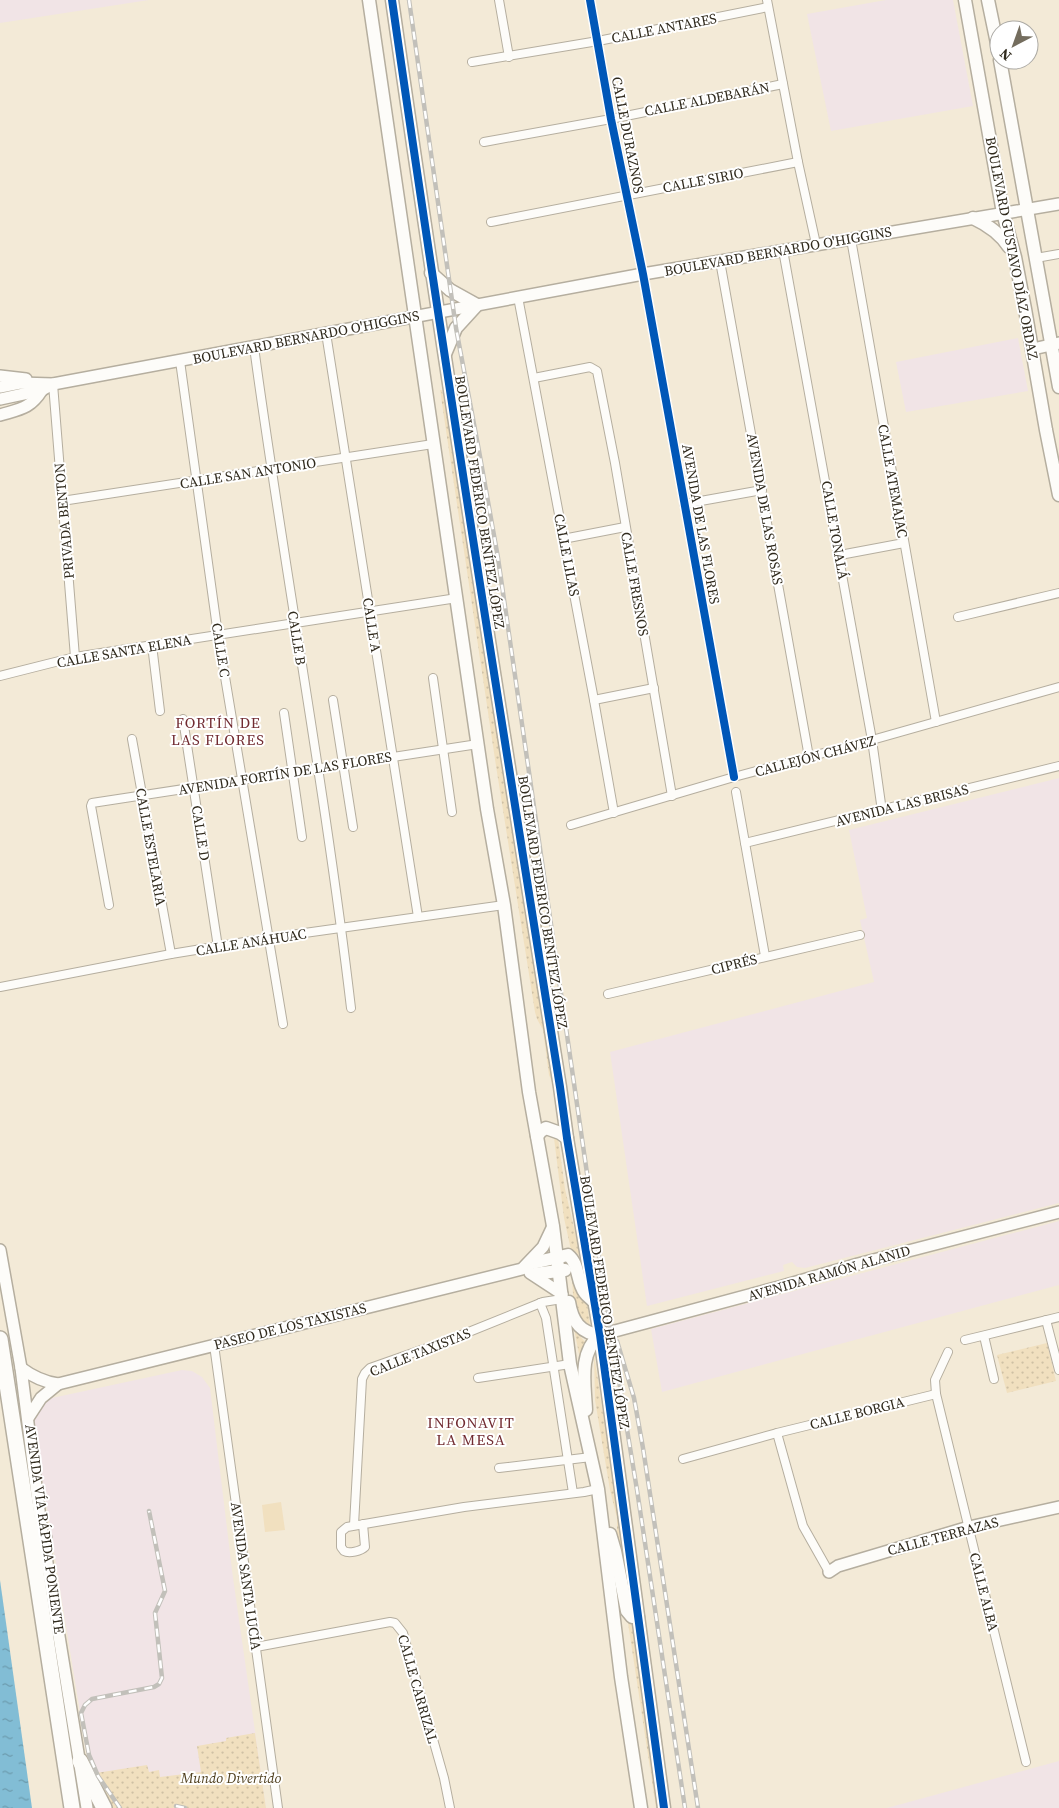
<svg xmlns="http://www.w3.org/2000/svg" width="1059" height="1808" font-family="'Source Serif 4',serif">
<defs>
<pattern id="grass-dots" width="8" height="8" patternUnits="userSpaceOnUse" patternTransform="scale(1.25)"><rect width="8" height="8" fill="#f1e0bf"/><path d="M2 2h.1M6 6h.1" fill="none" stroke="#cfc0a4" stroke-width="1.8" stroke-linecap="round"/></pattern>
<pattern id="water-ripples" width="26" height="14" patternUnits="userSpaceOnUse" patternTransform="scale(1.25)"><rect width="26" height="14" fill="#82bdd5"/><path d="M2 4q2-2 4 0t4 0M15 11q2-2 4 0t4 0" fill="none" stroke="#6b9aac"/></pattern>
</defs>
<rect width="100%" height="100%" fill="#f3ead7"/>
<g fill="#f1e4e6">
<path d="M 0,0 L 149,0 L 0,23 Z"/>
<path d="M 886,0 L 953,0 L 973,106 L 831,131 L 807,14 Z"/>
<path d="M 1018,338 L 1028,391 L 906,412 L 896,362 Z"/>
<path d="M 1059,778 L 1059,1203 L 805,1268 L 797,1267 L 792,1262 L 783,1265 L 784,1271 L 647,1306 L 610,1052 L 874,982 L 860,920 L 867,918 L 849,830 Z"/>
<path d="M 1059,1221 L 1059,1285 L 662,1392 L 651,1329 Z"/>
<path d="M 182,1370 L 192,1371 L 202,1377 L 210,1388 L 233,1578 L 266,1808 L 112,1808 L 94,1776 L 87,1755 L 33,1423 L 34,1413 L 41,1404 L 52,1398 Z"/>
<path d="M 1059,1761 L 1059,1808 L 887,1808 Z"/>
</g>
<g fill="url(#grass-dots)">
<path d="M 440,390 L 442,390 L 452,447 L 461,484 L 553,1084 L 549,1075 L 543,1030 L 537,1019 L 535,1012 L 496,766 Z"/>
<path d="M 556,1135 L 558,1138 L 565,1189 L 581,1258 L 576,1252 L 571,1250 L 564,1218 L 554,1138 Z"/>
<path d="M 571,1262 L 587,1302 L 590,1326 L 589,1328 L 574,1310 Z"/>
<path d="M 574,1329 L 586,1343 L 582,1369 Z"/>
<path d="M 1047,1343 L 1056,1381 L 1007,1393 L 997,1355 Z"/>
<path d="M 594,1354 L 633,1612 L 617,1536 L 617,1518 L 610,1490 L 595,1400 Z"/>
<path d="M 627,1616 L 634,1625 L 660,1808 L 656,1808 Z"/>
<path d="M 255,1733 L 266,1808 L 112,1808 L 96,1773 L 147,1765 L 149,1772 L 159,1770 L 160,1777 L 201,1772 L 197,1746 L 226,1741 L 226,1738 Z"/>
</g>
<path fill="#f1e0bf" d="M 281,1502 L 285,1530 L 265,1532 L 262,1505 Z"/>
<path fill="url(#water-ripples)" d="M 0,1580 L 32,1808 L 0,1808 Z"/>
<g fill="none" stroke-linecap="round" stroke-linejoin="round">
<defs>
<g id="street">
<path d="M 499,0 L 509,57"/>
<path d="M 590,0 L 611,119 L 643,274 L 734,777"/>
<path d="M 767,0 L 798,162 L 816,244"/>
<path d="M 472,62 L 598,41 L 768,7"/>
<path d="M 484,142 L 611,119 L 783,84"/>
<path d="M 491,222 L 798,162"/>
<path d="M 851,239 L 936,722"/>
<path d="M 783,250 L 872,740 L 882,811"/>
<path d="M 1036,258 L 1059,254"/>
<path d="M 720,261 L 809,757"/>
<path d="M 518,297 L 594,700 L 614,813"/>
<path d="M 326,333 L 418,917"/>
<path d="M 254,347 C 284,568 325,787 351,1008"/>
<path d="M 180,361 L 218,635 L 283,1024"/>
<path d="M 534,378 L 590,367 L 597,371 L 615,463 L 672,796"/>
<path d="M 53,384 L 75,657"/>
<path d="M 62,501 L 433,444"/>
<path d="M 684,504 L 762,490"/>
<path d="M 563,539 L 625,527"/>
<path d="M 840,555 L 904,543"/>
<path d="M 958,617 L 1059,593"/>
<path d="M 152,645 L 160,711"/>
<path d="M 0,676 L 75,657 L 457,598"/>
<path d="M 433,678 L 452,812"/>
<path d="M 333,700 L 353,827"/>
<path d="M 594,700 L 654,688"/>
<path d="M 284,713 L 302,837"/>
<path d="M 183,719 L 218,947"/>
<path d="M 132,739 L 171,954"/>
<path d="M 736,792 L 765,956"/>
<path d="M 571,825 L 734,777 L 872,740 L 1059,687"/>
<path d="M 745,843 L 1059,766"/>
<path d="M 109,905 L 91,806 L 92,803 L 478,744"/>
<path d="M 0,987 L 171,954 L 269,938 L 504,905"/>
<path d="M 608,994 L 860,935"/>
<path d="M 540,1303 L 546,1318 L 573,1493"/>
<path d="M 1046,1320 L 1059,1370"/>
<path d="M 984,1336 L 994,1379"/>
<path d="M 965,1340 L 1059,1317"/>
<path d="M 214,1345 L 278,1808"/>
<path d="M 948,1352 L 935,1380 L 936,1394 L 1026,1762"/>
<path d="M 478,1378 L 570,1364"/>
<path d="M 777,1433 L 803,1526 L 829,1572"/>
<path d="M 683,1459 L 777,1433 L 936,1394"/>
<path d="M 499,1468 L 591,1457"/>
<path d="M 363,1524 L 365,1547 C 361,1551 349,1554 344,1551 L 341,1547 L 341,1532 L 347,1527 L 464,1507 L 584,1492 L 598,1489"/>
<path d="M 354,1525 L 362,1379 L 365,1373 L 370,1368 L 444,1342 L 543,1302 L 562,1299"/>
<path d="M 256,1647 L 390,1622 L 395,1623 L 403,1633 L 444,1778 L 450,1808"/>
</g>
<g id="secondary">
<path d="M 1033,349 L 1059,343"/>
<path d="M 0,376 L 26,379"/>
<path d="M 0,387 L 20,383 L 53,384 L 643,274 L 1059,204"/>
<path d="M 0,399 L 42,390 L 53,384"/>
<path d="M 0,415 C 20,409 30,409 42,390"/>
<path d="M 0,1250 L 21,1368 L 41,1526 L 87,1808"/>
<path d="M 530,1273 L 562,1294"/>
<path d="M 600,1335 L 779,1287 L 858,1264 L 1059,1212"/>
<path d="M 21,1368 C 33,1377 44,1382 58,1384 L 522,1269 L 543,1247 L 553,1226"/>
<path d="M 28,1418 L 41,1398 L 58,1384"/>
<path d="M 829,1572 L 838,1566 L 969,1527 L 1059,1507"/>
</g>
<g id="primary">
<path d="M 369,0 L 487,809 L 504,905 L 529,1092 L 553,1226 L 570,1364 L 598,1489 L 621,1677 L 641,1808"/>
<path d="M 392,0 C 444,363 502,725 560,1087 L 567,1138 L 600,1335 L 664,1808"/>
<path d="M 965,0 L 1003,213 L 1015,257 L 1025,309 L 1046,430 L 1059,495"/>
<path d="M 988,0 L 999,53"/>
<path d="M 1000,60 L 1059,387"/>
<path d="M 973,218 C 988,225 1000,233 1009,247"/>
<path d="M 431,273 L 450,290 L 477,305 L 456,328 L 445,354"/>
<path d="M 537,1136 L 541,1131 L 546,1128 L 560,1133 L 567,1138"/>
<path d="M 528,1264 L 568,1255 C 580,1265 576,1281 585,1293 C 587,1296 592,1299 594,1302"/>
<path d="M 535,1274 L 565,1270"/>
<path d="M 569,1302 C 572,1321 580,1333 600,1335"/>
<path d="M 586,1410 C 585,1385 578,1353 600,1335"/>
<path d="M 610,1534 L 615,1551 L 627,1611 L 632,1617 L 638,1617"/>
</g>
<g id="highway">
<path d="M 0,1339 L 72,1808"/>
<path d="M 42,1561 L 41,1544 L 44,1538"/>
<path d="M 80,1761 L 104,1808"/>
</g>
</defs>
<use href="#street" stroke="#b5ae9f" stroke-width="10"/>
<use href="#secondary" stroke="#b5ae9f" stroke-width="14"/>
<use href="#primary" stroke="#b5ae9f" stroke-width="15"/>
<use href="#highway" stroke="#b5ae9f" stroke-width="18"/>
<use href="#street" stroke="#fdfcf9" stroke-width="8"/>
<use href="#secondary" stroke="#fdfcf9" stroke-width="11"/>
<use href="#primary" stroke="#fdfcf9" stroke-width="12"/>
<use href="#highway" stroke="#fdfcf9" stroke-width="15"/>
<defs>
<g id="rail">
<path d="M 409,0 L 456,328 L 479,451 L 498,558 L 602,1277 L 637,1490 L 685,1808"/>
<path d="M 617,1341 L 634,1398 L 643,1448 L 698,1808"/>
<path d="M 176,1806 L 185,1808"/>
<path d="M 120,1808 L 98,1776 L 89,1755 L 81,1713 L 85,1705 L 92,1699 L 154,1687 L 159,1684 L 162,1678 L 155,1613 L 165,1591 L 149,1511"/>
</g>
</defs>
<use href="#rail" stroke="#c2c0ba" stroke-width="4.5"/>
<use href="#rail" stroke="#fff" stroke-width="2.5" stroke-dasharray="8" stroke-linecap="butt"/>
<defs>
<g id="cycleway">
<path d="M 392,0 C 444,363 502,725 560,1087 L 567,1138 L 600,1335 L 664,1808"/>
<path d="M 590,0 L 611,119 L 643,274 L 734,777"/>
</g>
</defs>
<use href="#cycleway" stroke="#fff" stroke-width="11"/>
<use href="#cycleway" stroke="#0057b8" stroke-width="8"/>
</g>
<g text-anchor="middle" stroke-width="4" stroke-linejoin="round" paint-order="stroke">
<g font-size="14" fill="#302a1d" stroke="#fff">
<text transform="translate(664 28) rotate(-11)" y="5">CALLE ANTARES</text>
<text transform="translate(707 99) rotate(-11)" y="5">CALLE ALDEBARÁN</text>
<text transform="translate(628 135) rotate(79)" y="5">CALLE DURAZNOS</text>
<text transform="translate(703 180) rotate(-11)" y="5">CALLE SIRIO</text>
<text transform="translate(1012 248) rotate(79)" y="5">BOULEVARD GUSTAVO DÍAZ ORDAZ</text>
<text transform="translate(778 251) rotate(-10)" y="5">BOULEVARD BERNARDO O'HIGGINS</text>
<text transform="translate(306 337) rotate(-11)" y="5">BOULEVARD BERNARDO O'HIGGINS</text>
<text transform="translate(248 473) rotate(-9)" y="5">CALLE SAN ANTONIO</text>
<text transform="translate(893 481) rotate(80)" y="5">CALLE ATEMAJAC</text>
<text transform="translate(480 502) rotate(81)" y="5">BOULEVARD FEDERICO BENÍTEZ LÓPEZ</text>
<text transform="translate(765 509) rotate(80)" y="5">AVENIDA DE LAS ROSAS</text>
<text transform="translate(64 521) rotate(-95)" y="5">PRIVADA BENTON</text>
<text transform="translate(701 524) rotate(80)" y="5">AVENIDA DE LAS FLORES</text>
<text transform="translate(835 530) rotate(80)" y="5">CALLE TONALÁ</text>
<text transform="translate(567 555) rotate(79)" y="5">CALLE LILAS</text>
<text transform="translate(635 584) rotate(80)" y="5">CALLE FRESNOS</text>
<text transform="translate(372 625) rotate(81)" y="5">CALLE A</text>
<text transform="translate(297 638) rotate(81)" y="5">CALLE B</text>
<text transform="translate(221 650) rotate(81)" y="5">CALLE C</text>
<text transform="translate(124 651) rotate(-10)" y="5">CALLE SANTA ELENA</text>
<text transform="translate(815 756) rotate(-15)" y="5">CALLEJÓN CHÁVEZ</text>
<text transform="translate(285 773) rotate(-9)" y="5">AVENIDA FORTÍN DE LAS FLORES</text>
<text transform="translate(902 805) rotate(-14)" y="5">AVENIDA LAS BRISAS</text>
<text transform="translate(201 833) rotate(81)" y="5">CALLE D</text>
<text transform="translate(151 847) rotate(80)" y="5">CALLE ESTELARIA</text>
<text transform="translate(543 902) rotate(81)" y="5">BOULEVARD FEDERICO BENÍTEZ LÓPEZ</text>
<text transform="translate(251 942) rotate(-9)" y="5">CALLE ANÁHUAC</text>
<text transform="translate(734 964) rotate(-14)" y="5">CIPRÉS</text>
<text transform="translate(829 1273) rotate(-16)" y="5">AVENIDA RAMÓN ALANID</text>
<text transform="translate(605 1302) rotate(81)" y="5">BOULEVARD FEDERICO BENÍTEZ LÓPEZ</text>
<text transform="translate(290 1326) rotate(-14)" y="5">PASEO DE LOS TAXISTAS</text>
<text transform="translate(420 1352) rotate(-22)" y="5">CALLE TAXISTAS</text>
<text transform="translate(857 1413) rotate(-14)" y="5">CALLE BORGIA</text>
<text transform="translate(45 1529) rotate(82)" y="5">AVENIDA VÍA RÁPIDA PONIENTE</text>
<text transform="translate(943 1536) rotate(-15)" y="5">CALLE TERRAZAS</text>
<text transform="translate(246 1576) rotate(82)" y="5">AVENIDA SANTA LUCÍA</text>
<text transform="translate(984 1592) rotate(76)" y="5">CALLE ALBA</text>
<text transform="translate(418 1689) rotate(74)" y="5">CALLE CARRIZAL</text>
</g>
<g font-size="14" font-style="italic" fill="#514120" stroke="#fff">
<text x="231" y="1783">Mundo Divertido</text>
</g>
<g font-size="15" letter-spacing="1" fill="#712b31" stroke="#fff">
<text x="218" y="728">FORTÍN DE<tspan x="218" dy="17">LAS FLORES</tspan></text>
<text x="471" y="1428">INFONAVIT<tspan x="471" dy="17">LA MESA</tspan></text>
</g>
</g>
<g transform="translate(1014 45) rotate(221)"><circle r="24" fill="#ffffff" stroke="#acaaa5"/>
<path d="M0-4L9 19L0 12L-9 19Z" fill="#746d5e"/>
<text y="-8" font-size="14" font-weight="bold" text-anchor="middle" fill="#302a1d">N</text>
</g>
</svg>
